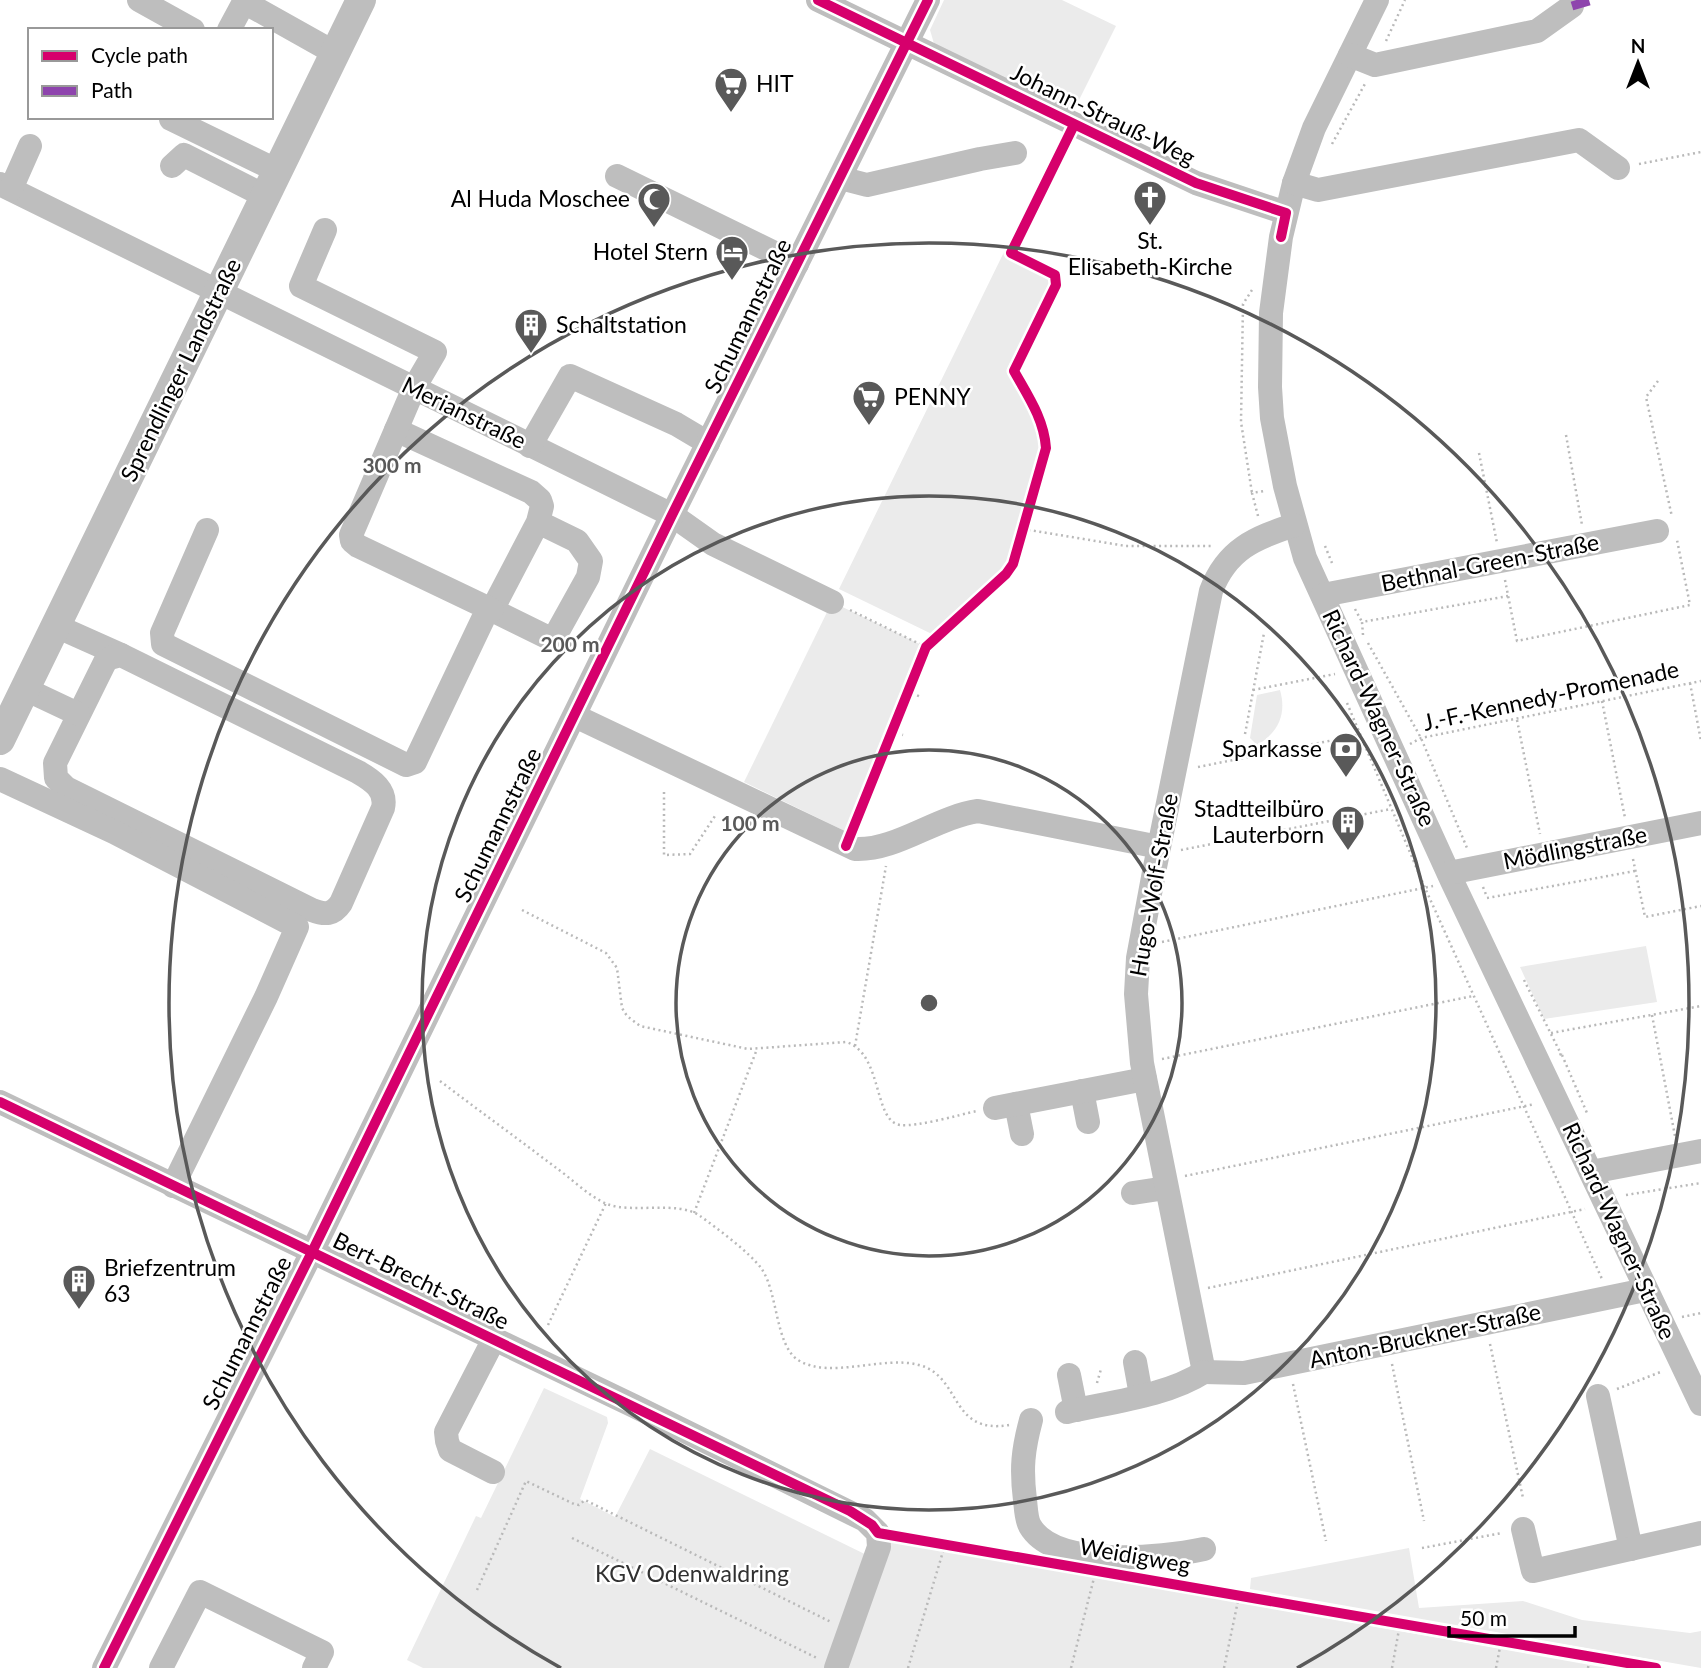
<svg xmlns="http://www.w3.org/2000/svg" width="1701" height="1668" font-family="Lato,sans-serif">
<rect width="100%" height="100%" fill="#fff"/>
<g fill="#ebebeb">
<path d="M 944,0 L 1062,0 L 1116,26 L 1072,114 L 935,47 L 930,30 Z"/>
<path d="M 1005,250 L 1055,275 L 1056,285 L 1015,371 L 1045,430 L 1045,457 L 1013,564 L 936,636 L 839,589 Z"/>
<path d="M 832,602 L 926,647 L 851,834 L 744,782 Z"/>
<path d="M 1280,690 C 1287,714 1278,733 1257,745 L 1250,738 L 1257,695 Z"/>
<path d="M 1646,946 L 1657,1002 L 1544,1019 L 1520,967 Z"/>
<path d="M 544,1388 L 607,1417 L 608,1423 L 580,1499 L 615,1517 L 650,1449 L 879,1561 L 887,1540 L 1607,1668 L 423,1668 L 407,1660 L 476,1516 L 481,1518 Z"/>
<path d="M 1409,1548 L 1419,1608 L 1523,1601 L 1582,1620 L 1690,1633 L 1701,1631 L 1701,1668 L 1250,1589 L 1251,1578 Z"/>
</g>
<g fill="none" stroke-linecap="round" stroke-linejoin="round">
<g stroke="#b9b9b9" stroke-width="2.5" stroke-dasharray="2 3.5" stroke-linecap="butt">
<path d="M 1386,41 L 1405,0"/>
<path d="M 1332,144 L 1366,82"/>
<path d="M 1639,164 L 1701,152"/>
<path d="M 1252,290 L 1243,304 L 1241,422 L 1252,493"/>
<path d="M 1658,381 L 1646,397 L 1672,517"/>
<path d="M 1566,435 L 1582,525"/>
<path d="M 1479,453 L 1497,543"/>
<path d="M 1258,516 L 1252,493 L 1264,491"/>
<path d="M 1023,529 L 1126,546 L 1214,546"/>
<path d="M 1325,546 L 1332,563"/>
<path d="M 1505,580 L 1517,641 L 1690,605 L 1677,540"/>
<path d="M 1355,609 L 1362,622"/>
<path d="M 850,610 L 926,647"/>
<path d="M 1363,635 L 1362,622 L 1508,596"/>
<path d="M 1368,643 L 1421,738 L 1467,848"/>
<path d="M 1690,683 L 1701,741"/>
<path d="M 1253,690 L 1335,674"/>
<path d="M 907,691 L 921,697"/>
<path d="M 1602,701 L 1625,818"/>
<path d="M 1347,703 L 1425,888 L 1602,1279"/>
<path d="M 1517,720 L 1540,834"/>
<path d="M 892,731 L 903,735"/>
<path d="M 1245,734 L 1264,633"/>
<path d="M 1410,744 L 1421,738 L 1701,681"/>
<path d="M 1198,767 L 1359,735"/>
<path d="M 875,772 L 885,776"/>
<path d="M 664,792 L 664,855 L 690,854 L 715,816"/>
<path d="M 1181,850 L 1391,809"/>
<path d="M 1633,859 L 1645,917 L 1701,906"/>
<path d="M 1483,887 L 1487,897"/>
<path d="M 1487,898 L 1635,871"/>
<path d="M 522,910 L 606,953 L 617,968 L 622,1008 L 627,1016 L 640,1026 L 748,1049 L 846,1042 C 883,1053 873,1121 900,1125 C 918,1127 958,1115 977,1111"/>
<path d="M 1162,942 L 1433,886"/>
<path d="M 1524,980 L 1561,1054 L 1557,1056"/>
<path d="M 1652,1015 L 1675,1136"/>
<path d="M 1551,1033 L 1701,1006"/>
<path d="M 855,1046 L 886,866"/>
<path d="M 1562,1055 L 1587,1113"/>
<path d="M 1162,1059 L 1473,996"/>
<path d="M 440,1081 C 478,1110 517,1138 555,1167 C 571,1178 588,1196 607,1204 C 633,1214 678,1200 700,1216 C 717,1228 750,1253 761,1268 C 778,1291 775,1345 798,1360 C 830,1380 883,1355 919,1365 C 962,1376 949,1435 1009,1425"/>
<path d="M 1185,1176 L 1535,1104"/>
<path d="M 1626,1195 L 1701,1183"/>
<path d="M 694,1213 L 757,1049"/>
<path d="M 1208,1288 L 1585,1209"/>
<path d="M 1682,1317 L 1701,1313"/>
<path d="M 548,1325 L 606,1203"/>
<path d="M 1490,1344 L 1523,1498"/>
<path d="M 1392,1364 L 1424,1521"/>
<path d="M 1097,1383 L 1101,1369"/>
<path d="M 1293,1384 L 1326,1541"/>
<path d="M 1617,1389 L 1663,1371"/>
<path d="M 897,1536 L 1035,1561"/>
<path d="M 572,1538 L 817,1658"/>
<path d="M 1422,1548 L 1502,1533"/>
<path d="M 1138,1578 L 1656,1668"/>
<path d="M 477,1590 L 526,1481 L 574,1504 L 579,1505 L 585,1500 L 831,1622"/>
<path d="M 908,1668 L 945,1545"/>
<path d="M 1071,1668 L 1094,1578"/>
<path d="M 1224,1668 L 1239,1596"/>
<path d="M 1392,1668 L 1400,1624"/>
<path d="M 1496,1668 L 1501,1642"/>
<path d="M 1588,1668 L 1590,1656"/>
</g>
<g stroke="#bebebe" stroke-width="24">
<path d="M 139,0 L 193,30"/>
<path d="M 818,0 L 1196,183 L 1286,213"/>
<path d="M 1377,0 L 1314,128 L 1294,183 L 1281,237 L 1271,313 L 1270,387 L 1272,418 L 1285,486 L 1305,558 L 1452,881 L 1701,1404"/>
<path d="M 229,30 L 244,2 L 335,53"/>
<path d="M 1350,55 L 1375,65 L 1537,31 L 1572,6"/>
<path d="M 171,119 L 278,171"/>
<path d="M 172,166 L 184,155 L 265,196"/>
<path d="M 617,176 L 797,264"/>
<path d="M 840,178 L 867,185 L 980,159 L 1015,153"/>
<path d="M 1294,183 L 1318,190 L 1579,140 L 1618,168"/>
<path d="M 0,184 L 672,515 L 713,544 L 832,602"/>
<path d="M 11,189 L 30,146"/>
<path d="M 396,430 L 531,492 L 540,500 L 542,506 L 538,522 L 492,610 L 553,640 L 588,577 L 591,561 L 577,541 L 538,522"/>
<path d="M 530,446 L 570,376 L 676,424 L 708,443"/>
<path d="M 207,530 L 162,633 L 163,644 L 406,765 L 415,762 L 484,617 L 492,610 L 358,546 L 352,541 L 351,535 L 414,388 L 435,352 L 301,286 L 325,230"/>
<path d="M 1323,595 L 1657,531"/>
<path d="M 56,626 L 121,655"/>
<path d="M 121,655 L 358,772 C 372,780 387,790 383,808 L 341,903 C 333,915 325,915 312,910 L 66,788 L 56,778 L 55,763 L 105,662 L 110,658 Z"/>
<path d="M 25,689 L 78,714"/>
<path d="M 575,716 L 855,849 C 896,851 936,817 978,811 L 1159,847"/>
<path d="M 0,779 L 114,832 L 297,927 L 266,997 L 173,1186"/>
<path d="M 1449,873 L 1701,823"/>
<path d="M 1082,1091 L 1088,1122"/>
<path d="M 0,1102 L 634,1406 L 865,1520 L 878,1533 L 879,1547 L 836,1668"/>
<path d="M 1016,1104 L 1022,1134"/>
<path d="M 995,1108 L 1145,1079"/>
<path d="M 1591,1172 L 1701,1151"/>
<path d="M 1133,1193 L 1166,1188"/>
<path d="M 1135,1362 L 1141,1395"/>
<path d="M 1204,1372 L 1142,1063 L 1136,994 L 1138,958 L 1154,872 L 1211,591 C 1227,549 1255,538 1294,525"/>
<path d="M 1204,1372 L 1244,1373 L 1645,1290"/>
<path d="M 1069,1375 L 1076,1410"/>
<path d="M 1598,1396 L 1631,1549"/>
<path d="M 1067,1412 C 1111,1402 1167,1396 1204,1372"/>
<path d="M 1031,1420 C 1023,1450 1021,1468 1025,1500 C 1026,1508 1026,1519 1030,1526 C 1055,1569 1162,1558 1204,1549"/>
<path d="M 493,1472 L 450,1450 L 447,1441 L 446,1432 L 494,1339"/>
<path d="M 1523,1529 L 1533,1571 L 1701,1533"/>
<path d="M 104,1668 L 312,1252 L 672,515 L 928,0"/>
<path d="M 161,1668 L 200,1592 L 322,1652 L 314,1668"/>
</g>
<path stroke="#bebebe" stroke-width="30" d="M 0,740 L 361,0"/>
<path stroke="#8e44ad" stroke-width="9" stroke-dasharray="18 9" stroke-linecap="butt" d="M 1572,6 L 1592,0"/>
<defs>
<g id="cycleway">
<path d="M 818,0 L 1196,183 L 1286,213 L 1281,237"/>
<path d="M 846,846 L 926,647 L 1006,574 L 1013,564 L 1046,448 C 1044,419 1028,396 1014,371 L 1056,285 L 1055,275 L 1011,253 L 1074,125"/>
<path d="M 0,1102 L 850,1511 L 872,1525 L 878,1533 L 1656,1668"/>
<path d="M 104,1668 L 312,1252 L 672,515 L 928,0"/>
</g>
</defs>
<use href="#cycleway" stroke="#fff" stroke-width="15"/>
<use href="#cycleway" stroke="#d6006c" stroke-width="10"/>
</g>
<g fill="none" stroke="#595959" stroke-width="3.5">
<circle cx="929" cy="1003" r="253"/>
<circle cx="929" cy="1003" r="507"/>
<path d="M561 1668A760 760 0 1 1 1297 1668"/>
</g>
<defs>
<symbol id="supermarket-pin" viewBox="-11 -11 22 30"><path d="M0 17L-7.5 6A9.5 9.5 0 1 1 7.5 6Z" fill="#595959" stroke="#fff"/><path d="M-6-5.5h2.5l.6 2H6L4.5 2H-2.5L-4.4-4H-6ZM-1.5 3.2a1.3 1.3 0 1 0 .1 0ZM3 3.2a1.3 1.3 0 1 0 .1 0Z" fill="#fff"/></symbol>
<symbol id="church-pin" viewBox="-11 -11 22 30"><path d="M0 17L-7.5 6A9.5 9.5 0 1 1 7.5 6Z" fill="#595959" stroke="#fff"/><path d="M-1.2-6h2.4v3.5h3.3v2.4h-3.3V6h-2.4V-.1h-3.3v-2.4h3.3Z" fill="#fff"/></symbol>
<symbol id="mosque-pin" viewBox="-11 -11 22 30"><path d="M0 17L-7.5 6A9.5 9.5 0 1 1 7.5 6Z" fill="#595959" stroke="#fff"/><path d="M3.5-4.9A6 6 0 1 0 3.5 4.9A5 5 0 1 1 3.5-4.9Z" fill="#fff"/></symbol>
<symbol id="hotel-pin" viewBox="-11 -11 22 30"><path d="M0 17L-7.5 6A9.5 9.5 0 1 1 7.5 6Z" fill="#595959" stroke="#fff"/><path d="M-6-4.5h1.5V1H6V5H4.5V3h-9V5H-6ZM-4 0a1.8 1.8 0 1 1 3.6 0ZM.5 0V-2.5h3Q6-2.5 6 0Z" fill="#fff"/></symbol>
<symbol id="building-pin" viewBox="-11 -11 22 30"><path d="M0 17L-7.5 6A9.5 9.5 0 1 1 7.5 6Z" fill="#595959" stroke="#fff"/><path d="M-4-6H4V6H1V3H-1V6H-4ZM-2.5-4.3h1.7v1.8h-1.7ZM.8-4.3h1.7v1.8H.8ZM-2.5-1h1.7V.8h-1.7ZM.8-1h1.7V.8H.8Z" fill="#fff"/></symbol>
<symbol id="bank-pin" viewBox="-11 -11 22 30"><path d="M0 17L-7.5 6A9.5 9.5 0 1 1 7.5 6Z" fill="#595959" stroke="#fff"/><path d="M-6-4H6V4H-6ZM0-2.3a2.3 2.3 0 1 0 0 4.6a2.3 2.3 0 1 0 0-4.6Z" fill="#fff"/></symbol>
</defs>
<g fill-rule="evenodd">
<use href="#supermarket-pin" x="712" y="65" width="38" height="52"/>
<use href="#church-pin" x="1131" y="178" width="38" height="52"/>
<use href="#mosque-pin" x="635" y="180" width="38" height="52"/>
<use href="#hotel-pin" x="713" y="233" width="38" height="52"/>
<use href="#building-pin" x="512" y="306" width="38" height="52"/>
<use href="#supermarket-pin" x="850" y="378" width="38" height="52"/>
<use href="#bank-pin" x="1327" y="730" width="38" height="52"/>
<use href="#building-pin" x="1329" y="803" width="38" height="52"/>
<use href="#building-pin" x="60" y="1262" width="38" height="52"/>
</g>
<g text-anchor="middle" stroke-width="5" stroke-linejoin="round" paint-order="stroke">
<g font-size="23" fill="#000" stroke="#fff" text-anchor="start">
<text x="756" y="92">HIT</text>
<text x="630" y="207" text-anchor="end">Al Huda Moschee</text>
<text x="1150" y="249" text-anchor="middle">St.<tspan x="1150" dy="26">Elisabeth-Kirche</tspan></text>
<text x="708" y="260" text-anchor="end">Hotel Stern</text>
<text x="556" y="333">Schaltstation</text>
<text x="894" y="405">PENNY</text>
<text x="1322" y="757" text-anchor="end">Sparkasse</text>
<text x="1324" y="817" text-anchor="end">Stadtteilbüro<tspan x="1324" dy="26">Lauterborn</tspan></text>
<text x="104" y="1276">Briefzentrum<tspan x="104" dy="26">63</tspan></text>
</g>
<g font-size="23" fill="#000" stroke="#fff">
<text transform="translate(1103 115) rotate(26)" y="8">Johann-Strauß-Weg</text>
<text transform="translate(748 316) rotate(-64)" y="8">Schumannstraße</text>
<text transform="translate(181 370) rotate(-64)" y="8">Sprendlinger Landstraße</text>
<text transform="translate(464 413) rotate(26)" y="8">Merianstraße</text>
<text transform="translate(1490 563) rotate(-11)" y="8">Bethnal-Green-Straße</text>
<text transform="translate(1551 696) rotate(-12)" y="8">J.-F.-Kennedy-Promenade</text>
<text transform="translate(1379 718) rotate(65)" y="8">Richard-Wagner-Straße</text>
<text transform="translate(498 825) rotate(-64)" y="8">Schumannstraße</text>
<text transform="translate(1575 848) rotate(-11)" y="8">Mödlingstraße</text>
<text transform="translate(1154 885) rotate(-80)" y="8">Hugo-Wolf-Straße</text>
<text transform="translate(1619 1231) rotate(65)" y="8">Richard-Wagner-Straße</text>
<text transform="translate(421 1281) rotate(26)" y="8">Bert-Brecht-Straße</text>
<text transform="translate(247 1333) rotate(-63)" y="8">Schumannstraße</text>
<text transform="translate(1425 1336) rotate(-12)" y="8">Anton-Bruckner-Straße</text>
<text transform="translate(1135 1556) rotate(10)" y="8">Weidigweg</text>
</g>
<g font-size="23" fill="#313131" stroke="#fff">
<text x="692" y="1582">KGV Odenwaldring</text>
</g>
</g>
<circle cx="929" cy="1003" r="10" fill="#595959" stroke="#fff" stroke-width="3.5"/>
<g font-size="21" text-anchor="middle" font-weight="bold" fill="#595959" stroke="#fff" stroke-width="5" stroke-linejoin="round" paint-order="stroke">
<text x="392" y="473">300 m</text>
<text x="570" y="652">200 m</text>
<text x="750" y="831">100 m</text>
</g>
<rect x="28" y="28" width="245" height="91" fill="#ffffff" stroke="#999999" stroke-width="2"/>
<rect x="42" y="51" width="35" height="10" fill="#d6006c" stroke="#999999" stroke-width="2"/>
<text x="91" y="63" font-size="21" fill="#000000">Cycle path</text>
<rect x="42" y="86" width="35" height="10" fill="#8e44ad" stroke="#999999" stroke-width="2"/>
<text x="91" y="98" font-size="21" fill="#000000">Path</text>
<g transform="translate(1638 63)" stroke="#ffffff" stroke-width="5" paint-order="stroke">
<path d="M0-5L12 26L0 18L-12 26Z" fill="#000000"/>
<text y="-10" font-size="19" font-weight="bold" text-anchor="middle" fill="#000000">N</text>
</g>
<path d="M1449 1626v10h126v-10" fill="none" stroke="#000000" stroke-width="3.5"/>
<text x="1460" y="1626" font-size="21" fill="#000000" stroke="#ffffff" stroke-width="5" paint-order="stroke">50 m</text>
</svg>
